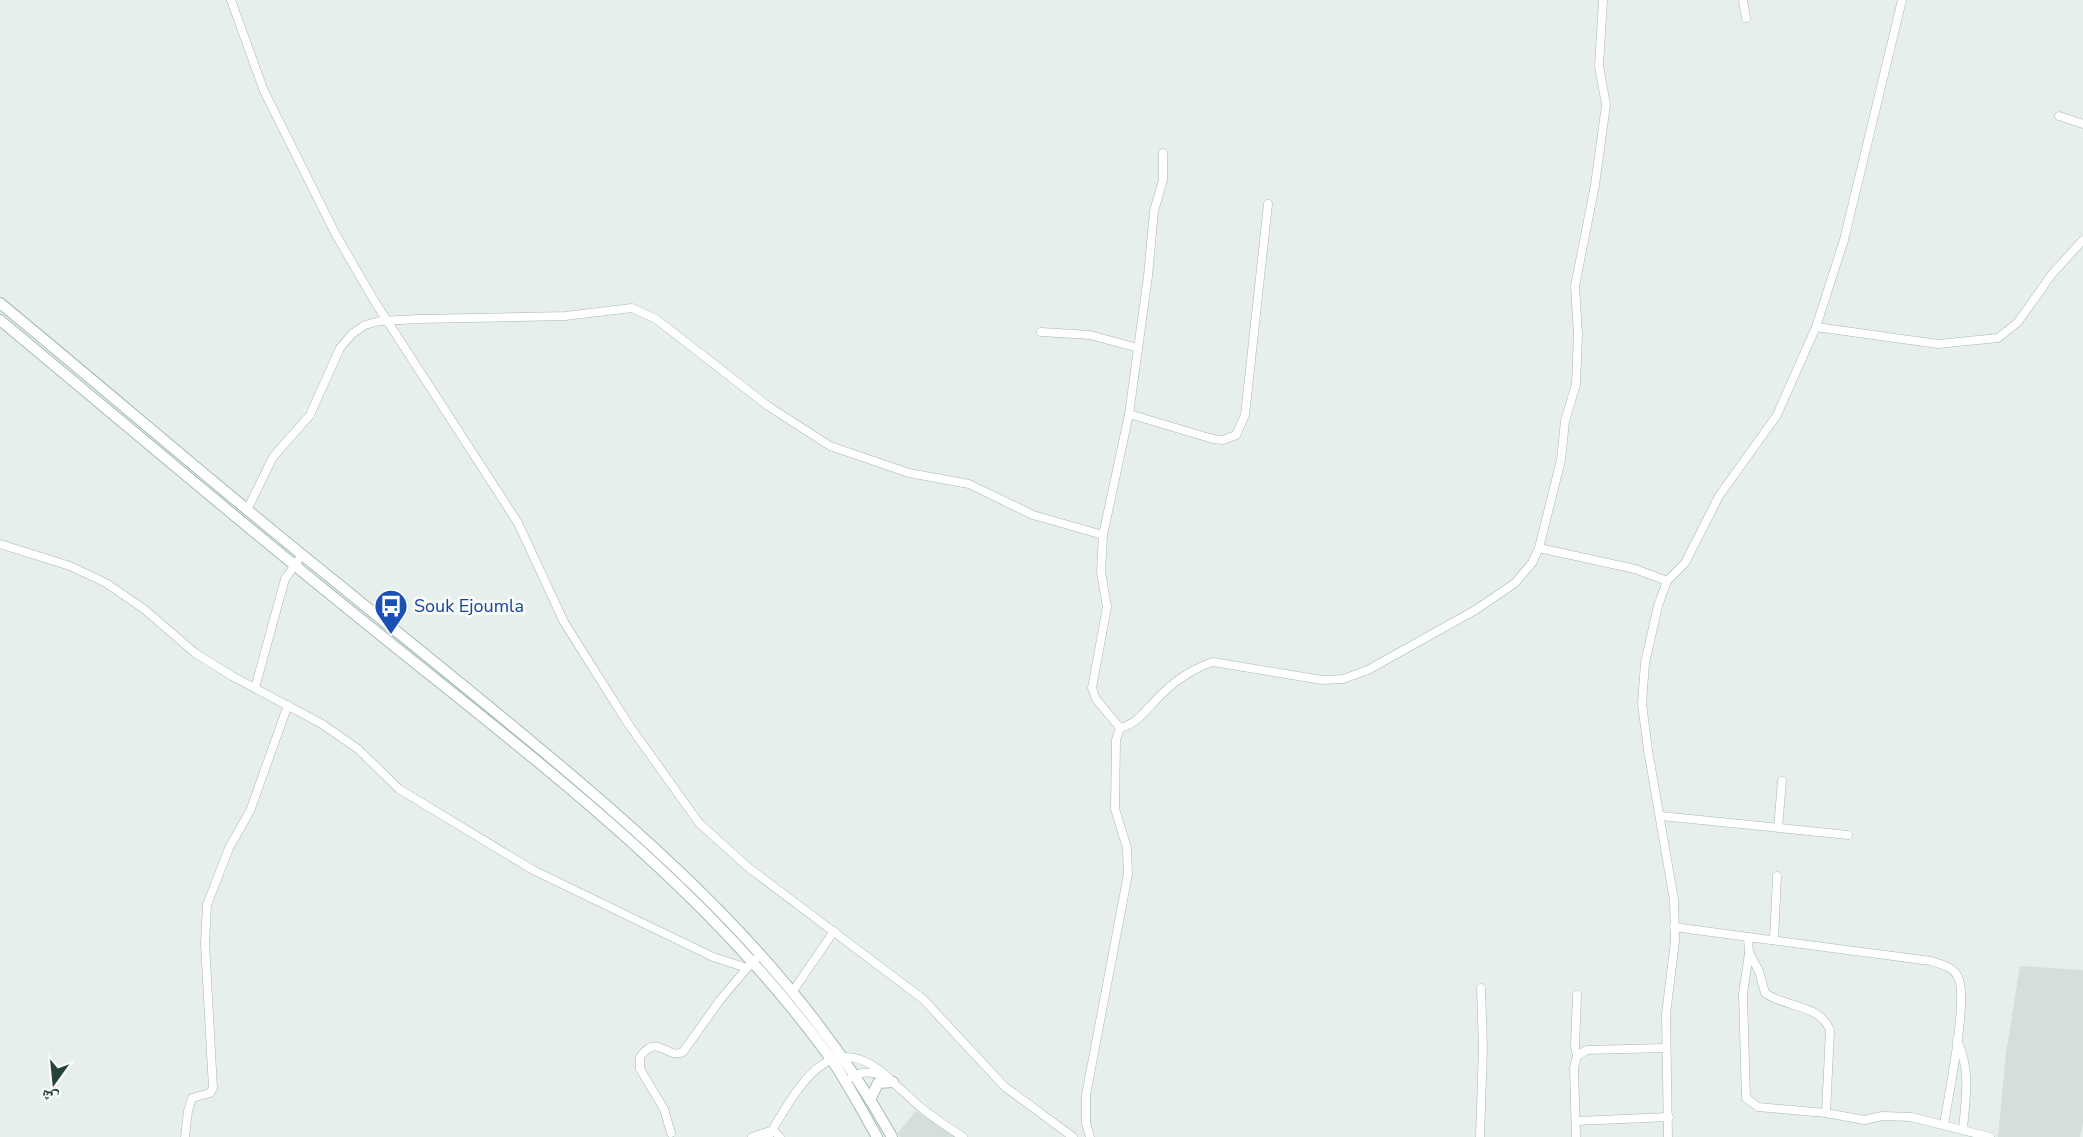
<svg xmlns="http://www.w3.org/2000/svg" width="2083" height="1137" font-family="'Nunito Sans','Noto Naskh Arabic',sans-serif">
<rect width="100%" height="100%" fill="#e6efeb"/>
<g fill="#d4dfda">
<path d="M 2020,966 L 2083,970 L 2083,1122 L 2080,1137 L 1998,1137 L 2006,1053 Z"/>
<path d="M 916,1111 L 957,1137 L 900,1137 L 898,1133 Z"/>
</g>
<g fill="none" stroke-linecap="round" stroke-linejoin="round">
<defs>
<g id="street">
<path d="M 231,0 L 264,91 L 336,235 L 375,302 L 518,523 L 564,622 L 584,654 L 629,725 L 699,823 L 749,868 L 923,999 L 1005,1087 L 1073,1137"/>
<path d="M 1743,0 L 1746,18"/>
<path d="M 2059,116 L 2083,124"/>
<path d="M 1816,327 L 1938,344 L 1998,338 L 2018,322 L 2052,274 L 2083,240"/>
<path d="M 1041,332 L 1090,335 L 1138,348"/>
<path d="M 1129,414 L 1213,439 L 1223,440 L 1236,435 L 1245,415 L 1268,204"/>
<path d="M 247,510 L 273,457 L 310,415 L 340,348 L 352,334 L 365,325 L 380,321 L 419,319 L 565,316 L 632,308 L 656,319 L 768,406 L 830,446 L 909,473 L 969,484 L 1033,515 L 1103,535"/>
<path d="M 0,544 L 70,566 L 106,583 L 144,609 L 195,653 L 232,676 L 322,724 L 358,749 L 399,789 L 533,870 L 713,957 L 747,968 L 755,960"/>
<path d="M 1539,548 L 1635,569 L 1667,581"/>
<path d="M 255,688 L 285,579 L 302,555"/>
<path d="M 1120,728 C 1140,723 1149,705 1164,692 C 1176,680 1196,667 1213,662 L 1322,680 L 1343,679 L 1368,670 L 1477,609 L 1515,583 L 1532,563 L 1539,548 L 1561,460 L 1565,421 L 1576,384 L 1578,334 L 1575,286 L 1595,185 L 1606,105 L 1599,66 L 1603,0"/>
<path d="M 1661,816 L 1848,835"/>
<path d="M 1778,828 L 1782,781"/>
<path d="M 1674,927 L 1748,937 L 1749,953 L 1759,971 L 1765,993 C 1786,1008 1818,1003 1830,1030 L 1826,1113 L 1864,1120 L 1882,1116 L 1911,1117 L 1990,1137"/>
<path d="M 1748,937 L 1931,961 C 1941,964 1953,967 1958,977 C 1969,998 1948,1097 1944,1125"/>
<path d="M 1774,940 L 1777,876"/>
<path d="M 1749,953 L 1743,994 L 1746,1098 L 1758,1107 L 1826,1113"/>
<path d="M 793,991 L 834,931"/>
<path d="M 1577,995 L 1575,1047 L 1577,1056"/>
<path d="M 1957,1040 C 1971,1071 1966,1096 1963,1129"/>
<path d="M 852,1077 C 881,1060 904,1095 924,1110 C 937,1120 950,1129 963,1137"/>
<path d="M 1576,1121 L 1669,1117"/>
<path d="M 773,1130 L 780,1137"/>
<path d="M 671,1133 L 664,1109 L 640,1069 L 640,1057 C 658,1032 666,1060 683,1052 L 720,1000 L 747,968"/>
<path d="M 185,1137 L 188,1111 L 192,1098 L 210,1093 L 213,1088 L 205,943 L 207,905 L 229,848 L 250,811 L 288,705"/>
<path d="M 752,1137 L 773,1130"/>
<path d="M 768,1137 C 799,1086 831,1020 893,1082"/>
<path d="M 1090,1137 L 1086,1123 L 1086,1095 L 1128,874 L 1127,848 L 1115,809 L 1116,740 L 1120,728 L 1096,699 L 1092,688 L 1107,607 L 1101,572 L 1103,535 L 1129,414 L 1148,276 L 1154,211 L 1163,180 L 1163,153"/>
<path d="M 1480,1137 L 1483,1048 L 1481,988"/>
<path d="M 1576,1137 L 1574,1068 L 1577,1056 L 1587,1050 L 1666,1048"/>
<path d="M 1668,1137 L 1666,1014 L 1675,941 L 1674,900 L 1648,750 L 1642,704 L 1645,663 L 1658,606 L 1667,581 L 1685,563 L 1719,496 L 1777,415 L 1816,327 L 1844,240 L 1902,0"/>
</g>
<g id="secondary">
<path d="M 0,303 C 113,396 223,492 337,583 C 402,636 468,689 533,743 C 671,857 804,978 892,1137"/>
<path d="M 0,320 C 124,423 247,528 373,629 C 535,760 708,888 831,1059 C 848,1083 862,1111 877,1137"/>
<path d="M 870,1100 L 878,1083 L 893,1082"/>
</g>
</defs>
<use href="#street" stroke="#a8b8b2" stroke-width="9"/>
<use href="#secondary" stroke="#a4bbb3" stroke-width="12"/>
<use href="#street" stroke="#fff" stroke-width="8"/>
<use href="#secondary" stroke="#fff" stroke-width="10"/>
</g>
<defs>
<symbol id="bus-pin" viewBox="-11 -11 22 30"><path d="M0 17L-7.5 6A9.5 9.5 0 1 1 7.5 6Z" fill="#1a4fb4" stroke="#f7fbf9"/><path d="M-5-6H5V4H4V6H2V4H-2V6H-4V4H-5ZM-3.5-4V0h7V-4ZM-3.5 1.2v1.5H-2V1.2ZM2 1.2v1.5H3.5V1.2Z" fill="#fff"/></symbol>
</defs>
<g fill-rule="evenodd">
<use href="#bus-pin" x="372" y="587" width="38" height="52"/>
</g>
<g text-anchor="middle" stroke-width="6" stroke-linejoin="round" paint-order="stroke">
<g font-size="18" fill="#164399" stroke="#f7fbf9" text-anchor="start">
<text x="414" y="612">Souk Ejoumla</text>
</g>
</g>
<g transform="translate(54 1083) rotate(195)" stroke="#f7fbf9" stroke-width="4.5" paint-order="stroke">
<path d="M0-4.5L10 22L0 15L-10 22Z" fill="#24423a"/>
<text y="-9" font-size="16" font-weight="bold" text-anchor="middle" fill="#24423a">ش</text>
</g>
</svg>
